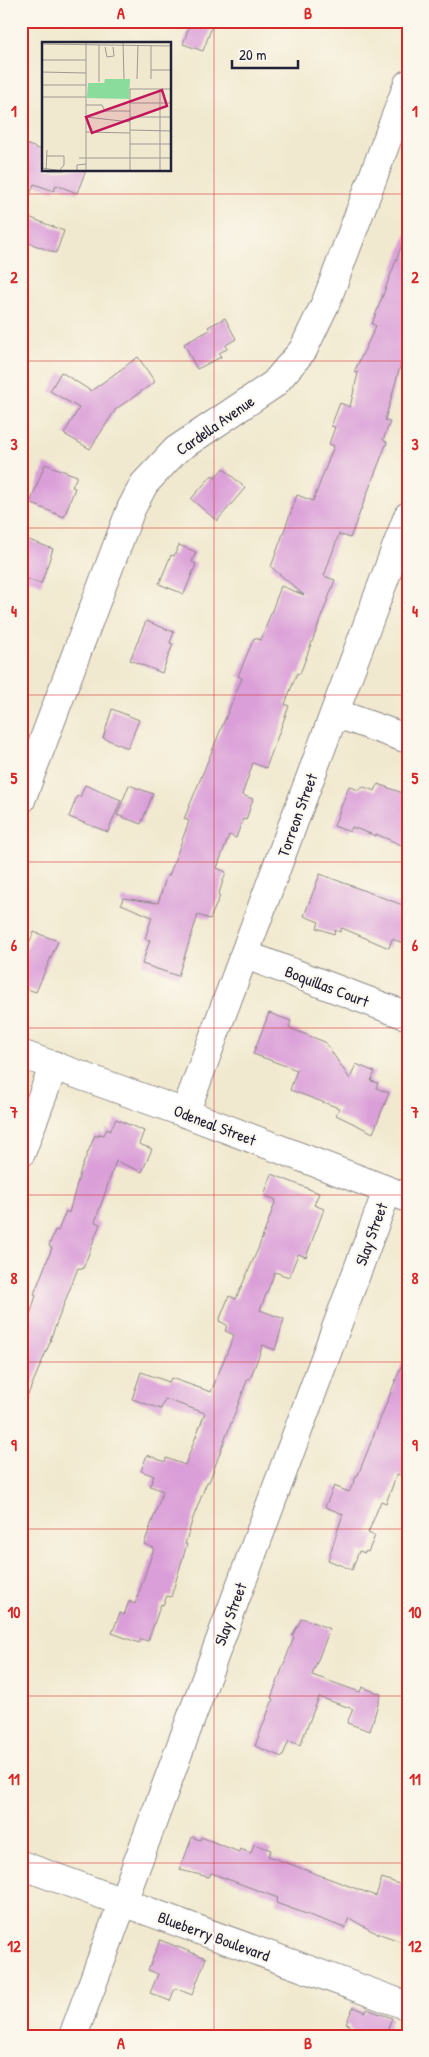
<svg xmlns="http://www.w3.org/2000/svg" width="429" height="2057" font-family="'Patrick Hand',sans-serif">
<rect width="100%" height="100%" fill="#fbf7ec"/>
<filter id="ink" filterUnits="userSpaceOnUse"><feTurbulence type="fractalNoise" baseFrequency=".02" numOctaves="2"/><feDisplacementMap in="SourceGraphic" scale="10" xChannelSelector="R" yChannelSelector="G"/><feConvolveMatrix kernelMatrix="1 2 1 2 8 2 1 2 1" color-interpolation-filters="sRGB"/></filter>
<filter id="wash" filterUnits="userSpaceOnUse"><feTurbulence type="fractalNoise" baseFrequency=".0096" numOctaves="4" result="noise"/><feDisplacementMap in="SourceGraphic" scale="20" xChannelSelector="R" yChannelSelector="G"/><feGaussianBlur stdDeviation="1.12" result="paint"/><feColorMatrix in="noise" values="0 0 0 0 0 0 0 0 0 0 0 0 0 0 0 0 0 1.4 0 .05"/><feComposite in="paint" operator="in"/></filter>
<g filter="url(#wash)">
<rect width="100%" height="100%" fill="#f1e9cf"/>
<g id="blocks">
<g fill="#da9ed8">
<path d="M 191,21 L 214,21 L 203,51 L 183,44 Z"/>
<path d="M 26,144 L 44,151 L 44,170 L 86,170 L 77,193 L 56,185 L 54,191 L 34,184 L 23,214 L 21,214 L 21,156 Z"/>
<path d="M 21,214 L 64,231 L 56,253 L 21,240 Z"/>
<path d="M 406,234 L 408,234 L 408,365 L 401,363 L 385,420 L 390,422 L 383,440 L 387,442 L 350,538 L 339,534 L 324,576 L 335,580 L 300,674 L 297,673 L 285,704 L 289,706 L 266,768 L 253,763 L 242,795 L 253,799 L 246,820 L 243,819 L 236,838 L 229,835 L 217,868 L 226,872 L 218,896 L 220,896 L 210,919 L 198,915 L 178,976 L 142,964 L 150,940 L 145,939 L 152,917 L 121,904 L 123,898 L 158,903 L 167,875 L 169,876 L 189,821 L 184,819 L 242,678 L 238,676 L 254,638 L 261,640 L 281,586 L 304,595 L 271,567 L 297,495 L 313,501 L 334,446 L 329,444 L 335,427 L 331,426 L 340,403 L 350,407 L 358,373 L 354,372 L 376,326 L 372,324 Z"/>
<path d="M 225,318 L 236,339 L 226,345 L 227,349 L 219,353 L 221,357 L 197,369 L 184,344 L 210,330 L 208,327 Z"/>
<path d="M 138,357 L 155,382 L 116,409 L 90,449 L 64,434 L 79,408 L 50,391 L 61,372 L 91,391 Z"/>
<path d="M 45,464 L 77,476 L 72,487 L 75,488 L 64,517 L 30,503 Z"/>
<path d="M 223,468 L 245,488 L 217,521 L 191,499 L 212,475 L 215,478 Z"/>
<path d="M 21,537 L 53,549 L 41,584 L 21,577 Z"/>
<path d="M 179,545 L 196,552 L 192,562 L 196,564 L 184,594 L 159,584 L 171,555 L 174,556 Z"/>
<path d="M 146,621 L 174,632 L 170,643 L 173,644 L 162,673 L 130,660 Z"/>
<path d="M 112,709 L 139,720 L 128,748 L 103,738 Z"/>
<path d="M 378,784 L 408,795 L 408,848 L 376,834 L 376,836 L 352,827 L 350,832 L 334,826 L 349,786 L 358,790 L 364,787 L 375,791 Z"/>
<path d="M 85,785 L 121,800 L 108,832 L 69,817 L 77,796 L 80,797 Z"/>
<path d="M 129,785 L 153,794 L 141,824 L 117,815 Z"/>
<path d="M 320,874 L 408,907 L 408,945 L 392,939 L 389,948 L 342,928 L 340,932 L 335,930 L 334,934 L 317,928 L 319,922 L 304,916 Z"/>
<path d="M 34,932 L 58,941 L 36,992 L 21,987 L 21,961 Z"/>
<path d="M 269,1013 L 291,1021 L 289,1028 L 325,1042 L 350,1079 L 356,1064 L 375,1072 L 371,1081 L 378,1083 L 376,1088 L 389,1093 L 373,1133 L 336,1115 L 339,1108 L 290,1090 L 297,1070 L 253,1054 Z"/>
<path d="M 116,1119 L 144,1131 L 139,1144 L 152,1149 L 142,1172 L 116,1161 L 95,1222 L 100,1224 L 83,1269 L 78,1268 L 50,1340 L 51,1340 L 21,1411 L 21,1327 L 26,1329 L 36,1295 L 34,1294 L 52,1248 L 49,1246 L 55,1230 L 58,1231 L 66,1211 L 69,1213 L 81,1169 L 95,1135 L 98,1137 L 99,1134 L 104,1135 L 107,1129 L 110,1131 Z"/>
<path d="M 272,1174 L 319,1193 L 314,1205 L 324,1209 L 306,1257 L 298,1254 L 289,1277 L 275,1272 L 260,1310 L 284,1319 L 275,1350 L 263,1345 L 250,1379 L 248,1378 L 209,1482 L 207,1482 L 193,1518 L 185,1544 L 187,1544 L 171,1597 L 167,1596 L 163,1605 L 161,1604 L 148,1641 L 141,1639 L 139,1643 L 112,1633 L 120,1613 L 124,1615 L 129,1601 L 135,1604 L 154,1548 L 144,1544 L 163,1491 L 150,1486 L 154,1476 L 141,1471 L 147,1455 L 165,1462 L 166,1458 L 185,1465 L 205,1413 L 165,1399 L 161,1409 L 132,1399 L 141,1372 L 169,1382 L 171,1378 L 211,1392 L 234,1335 L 225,1331 L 227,1325 L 219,1321 L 229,1296 L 236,1299 L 258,1249 L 276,1200 L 264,1195 Z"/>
<path d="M 406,1354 L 408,1354 L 408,1478 L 397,1474 L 386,1503 L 381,1501 L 368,1533 L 375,1536 L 368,1552 L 366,1551 L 365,1553 L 359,1551 L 352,1570 L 328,1560 L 343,1514 L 325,1507 L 334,1486 L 349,1492 L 357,1475 L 358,1475 Z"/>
<path d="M 302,1618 L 330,1629 L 312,1675 L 360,1692 L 362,1687 L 381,1694 L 370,1731 L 347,1723 L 353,1709 L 319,1697 L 300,1745 L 289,1741 L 282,1757 L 255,1746 L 273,1699 L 271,1698 L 294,1637 L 292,1636 Z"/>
<path d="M 192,1837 L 200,1840 L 201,1837 L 239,1852 L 240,1849 L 251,1853 L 254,1844 L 271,1850 L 268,1856 L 376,1896 L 382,1878 L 408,1887 L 408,1924 L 402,1942 L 372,1931 L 349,1918 L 345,1928 L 276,1903 L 278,1898 L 211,1873 L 209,1877 L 180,1870 Z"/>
<path d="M 160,1940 L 206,1958 L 192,1995 L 175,1988 L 170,2001 L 150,1993 L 158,1974 L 148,1970 Z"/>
<path d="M 353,2007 L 366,2012 L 367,2009 L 392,2018 L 385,2036 L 355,2036 L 356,2032 L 349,2029 L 350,2025 L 346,2024 Z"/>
</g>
</g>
</g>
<g filter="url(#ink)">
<use href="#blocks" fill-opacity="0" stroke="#8a8685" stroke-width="1"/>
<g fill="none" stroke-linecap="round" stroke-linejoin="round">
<defs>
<g id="minor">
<path d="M 335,713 L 408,739"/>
<path d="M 21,800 L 131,509 L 144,484 L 176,450 L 274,384 L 303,350 L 326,302 L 408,84"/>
<path d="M 246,955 L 408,1016"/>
<path d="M 21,1054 L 185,1113 L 408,1198"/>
<path d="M 185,1113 L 408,516"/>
<path d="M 21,1153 L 54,1065"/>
<path d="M 21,1865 L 408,2006"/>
<path d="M 73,2036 L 387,1191"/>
</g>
</defs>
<use href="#minor" stroke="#8a8685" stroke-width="30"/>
<use href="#minor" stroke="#fff" stroke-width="28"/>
</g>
</g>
<path fill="none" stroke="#d62828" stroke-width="1" stroke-opacity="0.55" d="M 214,21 L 214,2036M 21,194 L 408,194M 21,361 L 408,361M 21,528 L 408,528M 21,695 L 408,695M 21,862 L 408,862M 21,1028 L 408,1028M 21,1195 L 408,1195M 21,1362 L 408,1362M 21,1529 L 408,1529M 21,1696 L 408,1696M 21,1863 L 408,1863"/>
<g text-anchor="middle" stroke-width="4" stroke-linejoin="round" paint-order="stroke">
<g font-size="16" fill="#22223b" stroke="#fbf7ec">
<text transform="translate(215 425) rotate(-35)" y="6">Cardella Avenue</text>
<text transform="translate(297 815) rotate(-70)" y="6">Torreon Street</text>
<text transform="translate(327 986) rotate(21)" y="6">Boquillas Court</text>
<text transform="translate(215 1125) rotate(21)" y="6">Odeneal Street</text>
<text transform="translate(371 1234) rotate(-70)" y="6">Slay Street</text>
<text transform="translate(230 1614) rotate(-70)" y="6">Slay Street</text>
<text transform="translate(214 1936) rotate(20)" y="6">Blueberry Boulevard</text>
</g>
</g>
<g transform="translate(42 42)">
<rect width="129" height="129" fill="#f1e9cf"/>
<path d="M 63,37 L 88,37 L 87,57 L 45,56 L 46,41 L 62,41 Z" fill="#8adc9d"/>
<path fill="none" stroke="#9e9994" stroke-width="1" d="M 81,0 L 82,37M 44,1 L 44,129M 0,2 L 129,4M 63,5 L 65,15 L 72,14 L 71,5M 0,18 L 44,18M 109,28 L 129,28M 0,30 L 44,31M 95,37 L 96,3M 109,37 L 109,3M 57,40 L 57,3M 0,43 L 44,43M 118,47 L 118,129M 0,55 L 44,55M 88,61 L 129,61M 44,63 L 60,63 L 63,69 L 88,69M 44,75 L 88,80M 88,75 L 129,75M 88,88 L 129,89M 44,90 L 88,91M 88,102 L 129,102M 5,114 L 22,114 L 22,123 L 17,129M 37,116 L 129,116M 0,126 L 21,129M 4,129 L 5,108M 35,129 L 35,123 L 44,122M 88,129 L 88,47 L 129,47"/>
<path fill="#c2185b" fill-opacity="0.15" stroke="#c2185b" stroke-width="2.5" d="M 120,48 L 125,64 L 50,91 L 44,75 Z"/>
<rect width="129" height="129" fill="none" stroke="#22223b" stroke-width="2.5"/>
</g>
<rect width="429" height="2057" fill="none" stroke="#fbf7ec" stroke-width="55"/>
<path d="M232 60v8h66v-8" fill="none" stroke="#22223b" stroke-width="2.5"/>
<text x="239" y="60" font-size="15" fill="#22223b" stroke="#fbf7ec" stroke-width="4" paint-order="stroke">20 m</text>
<rect x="28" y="28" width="374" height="2002" fill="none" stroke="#d62828" stroke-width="2"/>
<g font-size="16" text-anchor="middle" font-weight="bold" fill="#d62828">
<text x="121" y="19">A</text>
<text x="308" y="19">B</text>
<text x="14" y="117">1</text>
<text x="415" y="117">1</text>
<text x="14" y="283">2</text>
<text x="415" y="283">2</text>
<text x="14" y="450">3</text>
<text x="415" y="450">3</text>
<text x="14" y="617">4</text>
<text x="415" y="617">4</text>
<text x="14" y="784">5</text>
<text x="415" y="784">5</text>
<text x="14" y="951">6</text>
<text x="415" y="951">6</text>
<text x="14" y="1118">7</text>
<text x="415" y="1118">7</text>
<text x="14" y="1284">8</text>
<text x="415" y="1284">8</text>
<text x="14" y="1451">9</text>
<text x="415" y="1451">9</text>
<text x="14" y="1618">10</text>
<text x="415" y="1618">10</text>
<text x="14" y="1785">11</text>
<text x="415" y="1785">11</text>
<text x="14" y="1952">12</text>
<text x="415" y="1952">12</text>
<text x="121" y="2049">A</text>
<text x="308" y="2049">B</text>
</g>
</svg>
